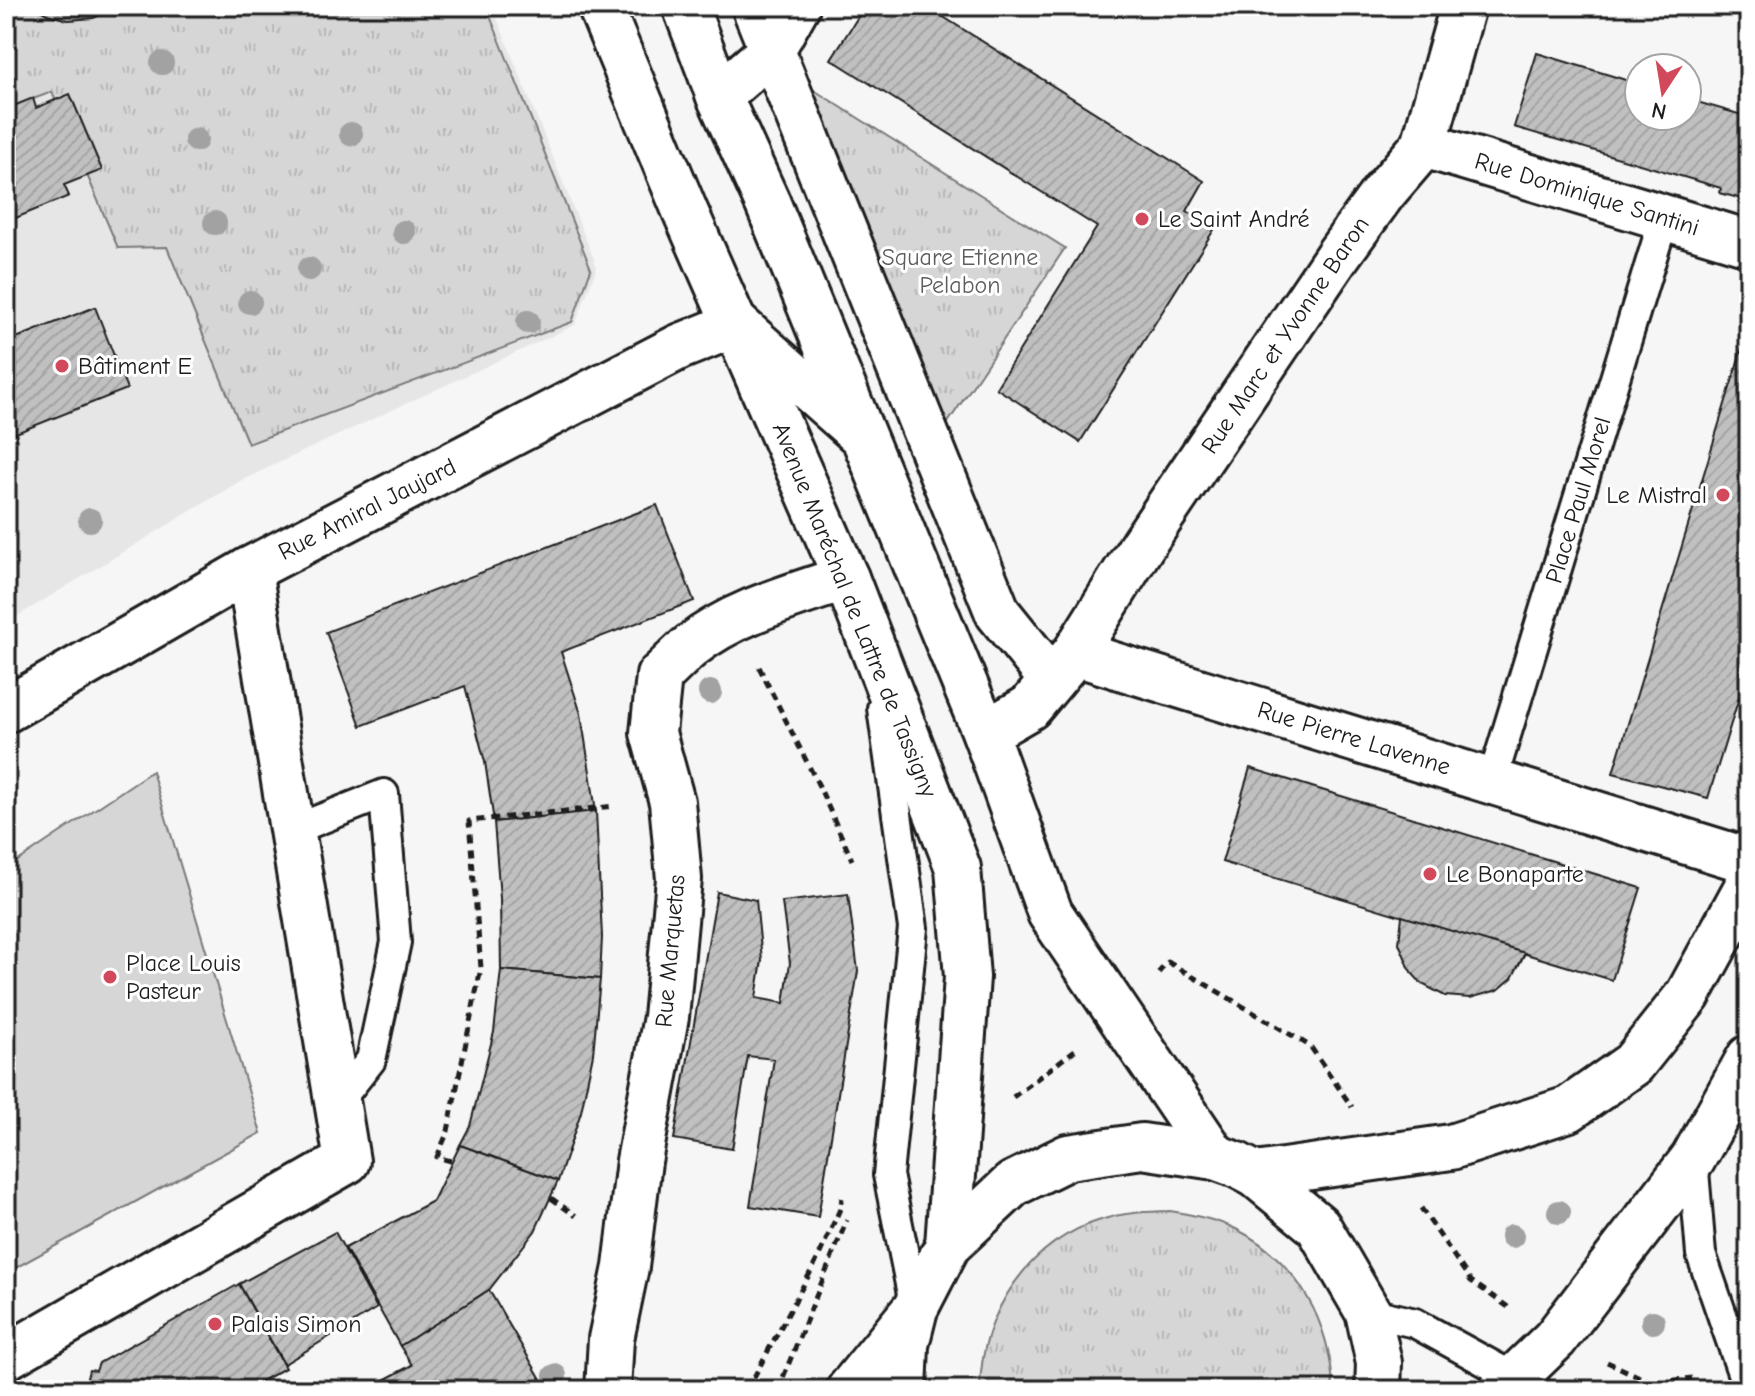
<svg xmlns="http://www.w3.org/2000/svg" width="1755" height="1396" font-family="'Comic Neue',sans-serif">
<defs>
<pattern id="grass-tufts" width="24" height="20" patternUnits="userSpaceOnUse" patternTransform="scale(2)"><rect width="24" height="20" fill="#d6d6d6"/><path d="M3 7l-1-3M5 7V3M7 7l1-3M15 17l-1-3M17 17v-4M19 17l1-3" fill="none" stroke="#b7b7b7"/></pattern>
<pattern id="building-hatch" width="6" height="6" patternUnits="userSpaceOnUse" patternTransform="scale(2)"><rect width="6" height="6" fill="#c0c0c0"/><path d="M-1 1l2-2M0 6l6-6M5 7l2-2" fill="none" stroke="#a4a4a4"/></pattern>
</defs>
<rect width="100%" height="100%" fill="#f6f6f6"/>
<filter id="ink" filterUnits="userSpaceOnUse"><feTurbulence type="fractalNoise" baseFrequency=".0125" numOctaves="2"/><feDisplacementMap in="SourceGraphic" scale="16" xChannelSelector="R" yChannelSelector="G"/><feConvolveMatrix kernelMatrix="1 2 1 2 8 2 1 2 1" color-interpolation-filters="sRGB"/></filter>
<g filter="url(#ink)">
<path fill="#e6e6e6" d="M 6,6 L 492,6 L 597,267 L 575,325 L 242,480 L 6,623 Z"/>
<g fill="url(#grass-tufts)" stroke="#797979" stroke-width="2">
<path d="M 6,6 L 34,6 L 47,14 L 68,20 L 93,18 L 102,14 L 102,6 L 486,6 L 591,269 L 572,322 L 248,444 L 167,247 L 118,248 L 52,92 L 6,109 Z"/>
<path d="M 806,85 L 1065,248 L 943,430 Z"/>
<path d="M 1170,1211 C 1193,1215 1215,1219 1236,1229 C 1297,1260 1331,1323 1333,1390 L 980,1390 C 981,1313 1028,1241 1104,1219 C 1125,1212 1148,1212 1170,1211 Z"/>
</g>
<path fill="#d6d6d6" stroke="#797979" stroke-width="2" d="M 152,771 L 261,1133 L 6,1273 L 6,869 Z"/>
<g fill="url(#building-hatch)" stroke="#1c1c1c" stroke-width="2">
<path d="M 34,6 L 102,6 L 102,14 L 93,18 L 68,20 L 47,14 Z"/>
<path d="M 865,6 L 937,6 L 934,11 L 1204,181 L 1187,211 L 1215,228 L 1080,442 L 996,388 L 1097,227 L 831,59 Z"/>
<path d="M 1537,53 L 1639,84 L 1639,116 L 1687,116 L 1687,99 L 1749,117 L 1749,201 L 1720,193 L 1721,188 L 1514,127 Z"/>
<path d="M 70,94 L 102,170 L 64,185 L 69,196 L 6,222 L 6,109 L 33,98 L 36,108 Z"/>
<path d="M 95,307 L 127,389 L 6,437 L 6,342 Z"/>
<path d="M 6,320 L 14,339 L 6,342 Z"/>
<path d="M 1749,325 L 1749,665 L 1708,798 L 1613,773 Z"/>
<path d="M 657,505 L 694,601 L 561,652 L 581,714 L 596,811 L 494,822 L 485,762 L 465,686 L 361,726 L 326,632 Z"/>
<path d="M 1250,768 L 1641,888 L 1612,980 L 1222,862 Z"/>
<path d="M 596,811 L 602,937 L 600,979 L 501,970 L 500,898 L 494,822 Z"/>
<path d="M 717,892 L 756,900 L 762,960 L 756,998 L 784,1003 L 790,963 L 782,902 L 848,894 L 858,971 L 818,1217 L 750,1206 L 774,1059 L 748,1056 L 732,1149 L 674,1139 Z"/>
<path d="M 1402,916 L 1525,953 L 1512,978 L 1498,990 L 1470,998 L 1445,996 L 1422,984 L 1411,972 L 1399,943 Z"/>
<path d="M 501,970 L 600,979 L 593,1054 L 581,1112 L 558,1181 L 460,1145 L 470,1126 L 494,1032 Z"/>
<path d="M 460,1145 L 558,1181 L 535,1231 L 489,1290 L 400,1346 L 345,1248 L 433,1201 Z"/>
<path d="M 335,1232 L 377,1308 L 284,1364 L 239,1284 Z"/>
<path d="M 239,1284 L 285,1368 L 245,1390 L 84,1390 L 89,1370 L 96,1371 L 99,1363 Z"/>
<path d="M 489,1290 L 545,1386 L 544,1390 L 365,1390 L 412,1365 L 400,1346 Z"/>
</g>
<g fill="none" stroke-linecap="round" stroke-linejoin="round">
<defs>
<g id="service">
<path d="M 882,708 L 913,928 L 888,1175 L 915,1309"/>
<path d="M 1492,781 L 1664,218"/>
<path d="M 293,830 L 384,794 L 396,942 L 371,1060 L 337,1103"/>
<path d="M 1693,1159 L 1701,1254 L 1748,1390"/>
<path d="M 1368,1312 L 1415,1323 L 1537,1390"/>
</g>
<g id="minor">
<path d="M 754,6 L 998,613 L 1052,680"/>
<path d="M 719,96 L 772,50 L 797,6"/>
<path d="M 1424,145 L 1749,243"/>
<path d="M 1075,653 L 1749,861"/>
<path d="M 6,710 L 249,570 L 679,347 L 736,324 L 860,434"/>
<path d="M 985,733 L 1030,707 L 1075,653 L 1143,544 L 1338,255 L 1383,193 L 1424,145 L 1463,6"/>
<path d="M 6,1357 L 347,1161 L 249,570"/>
<path d="M 608,1390 L 611,1339 L 626,1267 L 639,1161 L 666,1017 L 679,879 L 672,802 L 653,733 L 659,676 C 670,666 680,655 691,646 C 735,611 794,596 846,578"/>
</g>
<g id="secondary">
<path d="M 600,6 L 685,211 L 846,578 L 958,868 L 967,977 L 948,1245"/>
<path d="M 685,6 L 719,96 L 768,204 L 985,733 L 1050,913 L 1215,1157"/>
<path d="M 1256,1175 L 1451,1147 L 1569,1109 L 1633,1064 L 1688,995 L 1749,883"/>
<path d="M 849,1390 L 911,1314"/>
<path d="M 904,1390 L 906,1345 L 915,1309 L 948,1245 L 1013,1184 L 1068,1157 L 1142,1146 L 1215,1157 L 1237,1165 L 1256,1175 L 1318,1226 L 1368,1312 L 1379,1363 L 1378,1390"/>
<path d="M 1502,1390 L 1555,1339 L 1693,1159 L 1749,1058"/>
</g>
</defs>
<use href="#service" stroke="#1c1c1c" stroke-width="34"/>
<use href="#minor" stroke="#1c1c1c" stroke-width="50"/>
<use href="#secondary" stroke="#1c1c1c" stroke-width="50"/>
<g stroke="#1c1c1c" stroke-width="5" stroke-dasharray="8 6" stroke-linecap="butt">
<path d="M 759,667 L 819,786 L 852,860"/>
<path d="M 1158,973 L 1168,962 L 1310,1046 L 1352,1107"/>
<path d="M 1013,1097 L 1075,1050"/>
<path d="M 451,1161 L 437,1157 L 448,1131 L 481,968 L 469,821 L 615,806"/>
<path d="M 551,1198 L 576,1216"/>
<path d="M 1421,1208 L 1471,1281 L 1508,1307"/>
<path d="M 1607,1362 L 1653,1383 L 1692,1378"/>
<path d="M 747,1390 L 817,1260 L 840,1209 L 842,1198"/>
<path d="M 778,1390 L 847,1220"/>
</g>
<use href="#service" stroke="#fff" stroke-width="28"/>
<use href="#minor" stroke="#fff" stroke-width="44"/>
<use href="#secondary" stroke="#fff" stroke-width="44"/>
</g>
<g fill="#a2a2a2">
<circle cx="162" cy="63" r="12"/>
<circle cx="351" cy="134" r="12"/>
<circle cx="196" cy="140" r="12"/>
<circle cx="215" cy="223" r="12"/>
<circle cx="404" cy="232" r="12"/>
<circle cx="309" cy="269" r="12"/>
<circle cx="250" cy="302" r="12"/>
<circle cx="528" cy="322" r="12"/>
<circle cx="90" cy="520" r="12"/>
<circle cx="710" cy="692" r="12"/>
<circle cx="1559" cy="1212" r="12"/>
<circle cx="1512" cy="1236" r="12"/>
<circle cx="1653" cy="1322" r="12"/>
<circle cx="555" cy="1376" r="12"/>
</g>
</g>
<g fill="#d1495b" stroke="#fff" stroke-width="3">
<circle cx="1142" cy="219" r="8"/>
<circle cx="62" cy="366" r="8"/>
<circle cx="1723" cy="495" r="8"/>
<circle cx="1430" cy="874" r="8"/>
<circle cx="110" cy="977" r="8"/>
<circle cx="215" cy="1324" r="8"/>
</g>
<g text-anchor="middle" stroke-width="6" stroke-linejoin="round" paint-order="stroke">
<g font-size="24" fill="#1c1c1c" stroke="#fff">
<text transform="translate(1587 194) rotate(17)" y="8">Rue Dominique Santini</text>
<text transform="translate(1285 335) rotate(-56)" y="8">Rue Marc et Yvonne Baron</text>
<text transform="translate(1578 500) rotate(-73)" y="8">Place Paul Morel</text>
<text transform="translate(367 509) rotate(-27)" y="8">Rue Amiral Jaujard</text>
<text transform="translate(855 610) rotate(68)" y="8">Avenue Maréchal de Lattre de Tassigny</text>
<text transform="translate(1354 738) rotate(17)" y="8">Rue Pierre Lavenne</text>
<text transform="translate(670 951) rotate(-85)" y="8">Rue Marquetas</text>
</g>
<g font-size="24" fill="#1c1c1c" stroke="#fff" text-anchor="start">
<text x="1158" y="227">Le Saint André</text>
<text x="78" y="374">Bâtiment E</text>
<text x="1707" y="503" text-anchor="end">Le Mistral</text>
<text x="1446" y="882">Le Bonaparte</text>
<text x="126" y="971">Place Louis<tspan x="126" dy="28">Pasteur</tspan></text>
<text x="231" y="1332">Palais Simon</text>
</g>
<g font-size="24" fill="#5d5d5d" stroke="#fff">
<text x="960" y="265">Square Etienne<tspan x="960" dy="28">Pelabon</tspan></text>
</g>
</g>
<rect width="1755" height="1396" fill="none" stroke="#fff" stroke-width="32"/>
<rect x="16" y="16" width="1723" height="1364" fill="none" stroke="#1c1c1c" stroke-width="3" filter="url(#ink)"/>
<g transform="translate(1663 92) rotate(192)"><circle r="38" fill="#ffffff" stroke="#a4a4a4" stroke-width="2"/>
<path d="M0-6L14 30L0 20L-14 30Z" fill="#d1495b"/>
<text y="-12" font-size="22" font-weight="bold" text-anchor="middle" fill="#1c1c1c">N</text>
</g>
</svg>
